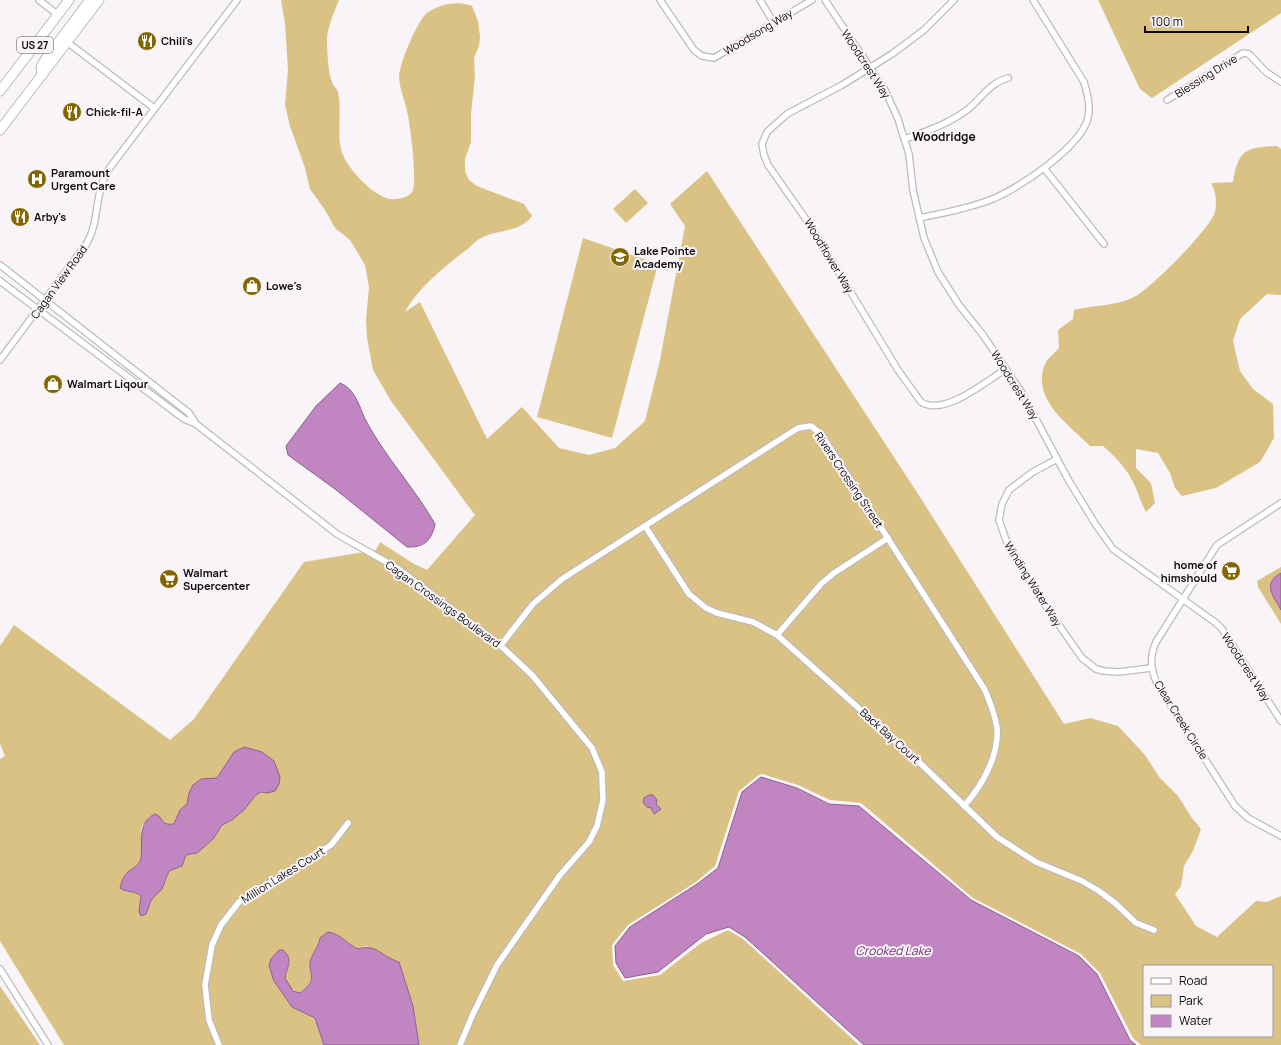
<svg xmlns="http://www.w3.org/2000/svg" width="1281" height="1045" font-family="Manrope,sans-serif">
<rect width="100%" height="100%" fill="#f8f4f8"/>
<g fill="#dac284" fill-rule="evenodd">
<path d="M 281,0 L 339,0 C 334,12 329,24 327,37 C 327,47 328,73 332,82 C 333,86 337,88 338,92 C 342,111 337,133 341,149 C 344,166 378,203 396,199 C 402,198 409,197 412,192 C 418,184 410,123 407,111 C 405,100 399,88 399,76 C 400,63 417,21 427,13 C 439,4 458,0 472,6 L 478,21 L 480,37 L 479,46 L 474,58 L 475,76 L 471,114 L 471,142 L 465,159 L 465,171 L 469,180 L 477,186 L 524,204 L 532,216 C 520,233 496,229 479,239 C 474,242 470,248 465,251 C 444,267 417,289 405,312 L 420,302 L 487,439 L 522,407 L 559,448 L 589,455 L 615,448 L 645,421 L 660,360 L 685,226 L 670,204 L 707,171 L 920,497 L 1064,724 L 1090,718 L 1118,726 L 1145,755 L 1160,778 L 1178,796 L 1192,818 L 1201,829 L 1193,851 L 1184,866 L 1181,886 L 1175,894 L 1196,926 L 1217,937 L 1256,901 L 1267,902 L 1281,896 L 1281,1045 L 1141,1045 L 1133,1038 L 1100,973 L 1081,954 L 973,898 L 861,803 L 830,800 L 798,785 L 762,774 L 759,775 L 739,791 L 715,866 L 696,882 L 628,925 L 612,945 L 613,965 L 623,981 L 660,975 L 701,943 L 728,930 L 743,939 L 859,1045 L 419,1045 L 413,1006 L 399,962 L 391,960 L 366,946 L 358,949 L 351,945 L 347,941 L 320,938 C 319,946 314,951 311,959 C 306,973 320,978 300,993 C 292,990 289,987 285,978 L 290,961 L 274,981 L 292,1007 L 315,1018 L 324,1045 L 64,1045 L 0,941 L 0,759 L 5,756 L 0,744 L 0,646 L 14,625 L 170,740 L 194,719 L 304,562 L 376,550 L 380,542 L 414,564 L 427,570 L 475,515 L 391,401 L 373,370 L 367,338 L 366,320 L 369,287 L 365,265 L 350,240 L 335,228 L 325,210 L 310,189 L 305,168 L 290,126 L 285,105 L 288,70 L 285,24 ZM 244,747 L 262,752 L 274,761 L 267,793 L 262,792 L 255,796 L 244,810 L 232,820 L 222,825 L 213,839 L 204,847 L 194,854 L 186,855 L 182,866 L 169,871 L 165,883 L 152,899 L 151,905 L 141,904 L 141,896 L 137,893 L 124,891 L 125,874 L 137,866 L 141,859 L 143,839 L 141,831 L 142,826 L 150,816 L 161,819 L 161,822 L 166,825 L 174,824 L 180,810 L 187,804 L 192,786 L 201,779 L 218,778 L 234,752 ZM 1144,966 L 1272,966 L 1272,1036 L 1144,1036 Z"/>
<path d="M 1098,0 L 1281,0 L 1281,13 L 1152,98 L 1140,89 Z"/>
<path d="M 1277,146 L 1281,149 L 1281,295 L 1267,294 L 1240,319 L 1233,341 L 1240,371 L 1253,389 L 1273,404 L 1274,438 L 1260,462 L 1216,488 L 1182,496 L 1175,488 L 1170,473 L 1158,453 L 1136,449 L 1136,468 L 1151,483 L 1155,503 L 1146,512 C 1141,503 1139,495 1135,486 C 1128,470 1116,457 1103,446 L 1090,446 C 1068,424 1029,398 1046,362 C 1049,357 1055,353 1059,348 L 1058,330 L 1073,319 L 1074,310 C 1094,305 1118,306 1136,296 C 1152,287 1210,229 1215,212 C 1217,203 1216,191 1211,183 L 1233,182 C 1238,150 1246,147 1277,146 Z"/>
<path d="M 635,189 L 648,203 L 626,223 L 613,209 Z"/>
<path d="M 583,238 L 658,264 L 612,438 L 537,417 Z"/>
<path d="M 1281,567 L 1281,573 L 1271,590 L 1281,610 L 1281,624 L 1258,587 L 1257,581 Z"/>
<path d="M 0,986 L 40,1045 L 0,1045 Z"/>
</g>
<g fill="#c185c2" stroke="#8c618c">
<path d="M 340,383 C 354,388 359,405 365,419 C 385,457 414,487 435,524 C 432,540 424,548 407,547 L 335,489 L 288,455 L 286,446 L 316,406 Z"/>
<path d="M 1281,573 L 1281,610 C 1273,595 1262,584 1281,573 Z"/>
<path d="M 244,747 L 262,752 L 274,761 L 280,777 L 279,784 L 275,791 L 267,793 L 261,792 L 255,796 L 244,810 L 232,820 L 222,825 L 213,839 L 204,847 L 197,853 L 186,855 L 182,866 L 169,871 L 162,889 L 152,899 L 146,914 L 141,916 L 139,912 L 141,896 C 135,890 126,893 120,888 C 121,884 123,877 126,874 C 131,868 139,867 141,858 C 143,842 137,822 155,814 L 159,816 C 164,823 164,825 174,824 L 180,810 L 187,804 L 189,793 L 193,785 L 201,779 L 217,778 L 234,752 Z"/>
<path d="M 761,777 L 797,788 L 829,804 L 859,806 L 971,900 L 1079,956 L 1097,974 L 1130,1040 L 1136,1045 L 864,1045 L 745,937 L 729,927 L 706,934 L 658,972 L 625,978 L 616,963 L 615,946 L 630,927 L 697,884 L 718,868 L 742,792 Z"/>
<path d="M 649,795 L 653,795 L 657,800 L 656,804 L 661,809 L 654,814 L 651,808 L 647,807 L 643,802 L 644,798 Z"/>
<path d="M 328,932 C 341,934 347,944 358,949 C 376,943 382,957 399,962 L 413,1006 L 419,1045 L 324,1045 L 315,1018 L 292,1007 L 274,981 L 269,966 L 271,959 L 279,950 L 283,950 C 294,960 287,966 285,978 L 293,991 L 300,993 C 321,978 306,973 311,959 C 314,951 319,946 320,938 Z"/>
</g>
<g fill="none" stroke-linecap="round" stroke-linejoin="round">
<defs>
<g id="minor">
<path d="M 39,0 L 58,15"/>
<path d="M 660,0 L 694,50 L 702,56 L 714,58 L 812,0"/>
<path d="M 760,0 L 774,23"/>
<path d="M 825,0 L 885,90 L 898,119 L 909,154 L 913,190 L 924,238 L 938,272 L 959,305 L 983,335 L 1022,393 L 1069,481 L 1096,525 L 1113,549 L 1216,623 L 1222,629 L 1281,721"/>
<path d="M 954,0 L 924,30 L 892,54 L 842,85 L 787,114 L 767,132 L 762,144 L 764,155 L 768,165 L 810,225 L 898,370 L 921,402 C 944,417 986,381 1006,369"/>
<path d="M 67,42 L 154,108"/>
<path d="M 1167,100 L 1243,53 L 1249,54 L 1266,72 L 1281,82"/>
<path d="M 905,139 C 927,131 948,124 967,110 C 981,99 989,83 1008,78"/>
<path d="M 1044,168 L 1104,244"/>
<path d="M 919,218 C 943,213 967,209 990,200 C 1017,190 1081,147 1088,118 C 1091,106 1087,93 1084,82 L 1033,0"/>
<path d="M 0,265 L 189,413 L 196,424"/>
<path d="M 0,281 L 184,419 L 196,424 L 337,534 L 397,568 L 502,647 L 532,675 L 592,748 L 602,772 L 602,777 L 603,800 L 597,826 L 589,842 L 560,875 L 497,965 L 473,1014 L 460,1045"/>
<path d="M 0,360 L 87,243 C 100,220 94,194 108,170 L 237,0"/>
<path d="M 1057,459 L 1033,472 L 1009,490 L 1002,504 L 999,520 L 1006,540 L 1040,598 L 1082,658 L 1096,669 L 1104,671 L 1119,672 L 1151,668"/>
<path d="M 1281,503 L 1217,545 L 1156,642 C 1149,658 1151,669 1157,684 L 1235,806 L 1248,818 L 1281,836"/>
<path d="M 645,526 L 689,594 L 706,608 L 717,613 L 753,622 L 777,635 L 920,763 L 997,837 L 1036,862 L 1082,881 L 1099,891 L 1115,903 L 1136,923 L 1154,930"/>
<path d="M 777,635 L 821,584 L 834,573 L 888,538"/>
<path d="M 501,645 L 533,604 L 562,579 L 798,428 L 811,426 L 821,434 L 985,690 C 990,703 995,714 997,728 C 999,756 982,786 964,806"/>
<path d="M 0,969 L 48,1045"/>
<path d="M 219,1045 L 209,1020 L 205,985 L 212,945 L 221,925 L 239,902 L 331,845 L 348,823"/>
</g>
<g id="trunk">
<path d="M 42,75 L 41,67 L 45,60 L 90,0"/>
<path d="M 0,91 L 69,0"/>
<path d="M 0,130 L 99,0"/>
</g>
</defs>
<use href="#minor" stroke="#bebbbe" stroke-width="8"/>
<use href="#trunk" stroke="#bebbbe" stroke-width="11"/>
<use href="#minor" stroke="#fff" stroke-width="5.5"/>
<use href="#trunk" stroke="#fff" stroke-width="9"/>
</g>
<defs>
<symbol id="restaurant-disc" viewBox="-11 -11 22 22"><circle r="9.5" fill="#846600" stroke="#f8f4f8"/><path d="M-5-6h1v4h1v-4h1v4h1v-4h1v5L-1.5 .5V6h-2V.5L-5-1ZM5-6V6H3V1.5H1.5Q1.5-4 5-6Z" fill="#fff"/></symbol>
<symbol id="hospital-disc" viewBox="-11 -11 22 22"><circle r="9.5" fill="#846600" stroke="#f8f4f8"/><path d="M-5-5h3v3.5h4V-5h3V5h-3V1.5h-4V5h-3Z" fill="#fff"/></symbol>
<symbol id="school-disc" viewBox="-11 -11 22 22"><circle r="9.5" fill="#846600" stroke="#f8f4f8"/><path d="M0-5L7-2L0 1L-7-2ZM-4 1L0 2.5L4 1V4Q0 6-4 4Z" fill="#fff"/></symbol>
<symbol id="shop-disc" viewBox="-11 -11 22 22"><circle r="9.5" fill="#846600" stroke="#f8f4f8"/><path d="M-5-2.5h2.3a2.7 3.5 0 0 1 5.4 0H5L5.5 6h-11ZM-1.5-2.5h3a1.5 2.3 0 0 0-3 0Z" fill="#fff"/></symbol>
<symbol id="supermarket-disc" viewBox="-11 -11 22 22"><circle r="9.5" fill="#846600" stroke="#f8f4f8"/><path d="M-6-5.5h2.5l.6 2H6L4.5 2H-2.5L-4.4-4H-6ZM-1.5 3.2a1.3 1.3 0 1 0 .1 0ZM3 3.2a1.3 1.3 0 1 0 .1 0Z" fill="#fff"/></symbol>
</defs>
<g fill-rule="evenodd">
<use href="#restaurant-disc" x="136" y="30" width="22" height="22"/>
<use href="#restaurant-disc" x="61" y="101" width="22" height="22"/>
<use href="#hospital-disc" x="26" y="168" width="22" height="22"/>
<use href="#restaurant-disc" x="9" y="206" width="22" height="22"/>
<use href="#school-disc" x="609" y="246" width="22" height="22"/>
<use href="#shop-disc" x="241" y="275" width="22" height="22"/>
<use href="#shop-disc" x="42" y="373" width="22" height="22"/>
<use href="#supermarket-disc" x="1220" y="560" width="22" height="22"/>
<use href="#supermarket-disc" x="158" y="568" width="22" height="22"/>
</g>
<g text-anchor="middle" stroke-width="4" stroke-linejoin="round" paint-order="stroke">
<rect fill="#f8f4f8" stroke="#555254" stroke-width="1" x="17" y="37" width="36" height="16" rx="3"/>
<g font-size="10" font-weight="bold" fill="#0f0d0e">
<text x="35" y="49">US 27</text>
</g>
<g font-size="11" fill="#0f0d0e" stroke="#f8f4f8">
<text transform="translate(758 32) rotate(-31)" y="4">Woodsong Way</text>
<text transform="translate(866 64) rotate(57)" y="4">Woodcrest Way</text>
<text transform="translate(1206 76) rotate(-32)" y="4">Blessing Drive</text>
<text transform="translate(829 256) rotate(59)" y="4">Woodflower Way</text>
<text transform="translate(59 282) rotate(-54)" y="4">Cagan View Road</text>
<text transform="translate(1015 385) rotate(58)" y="4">Woodcrest Way</text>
<text transform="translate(849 480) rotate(56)" y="4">Rivers Crossing Street</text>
<text transform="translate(1033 584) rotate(58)" y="4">Winding Water Way</text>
<text transform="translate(443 604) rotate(36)" y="4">Cagan Crossings Boulevard</text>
<text transform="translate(1246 667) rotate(57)" y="4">Woodcrest Way</text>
<text transform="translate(1181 720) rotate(58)" y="4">Clear Creek Circle</text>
<text transform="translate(890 736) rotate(42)" y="4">Back Bay Court</text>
<text transform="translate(283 875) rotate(-32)" y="4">Million Lakes Court</text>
</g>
<g font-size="11" font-weight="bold" fill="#0f0d0e" stroke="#f8f4f8" text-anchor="start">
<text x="161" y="45">Chili's</text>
<text x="86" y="116">Chick-fil-A</text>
<text x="51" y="177">Paramount<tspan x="51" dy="13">Urgent Care</tspan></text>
<text x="34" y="221">Arby's</text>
<text x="634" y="255">Lake Pointe<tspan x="634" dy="13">Academy</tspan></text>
<text x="266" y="290">Lowe's</text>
<text x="67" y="388">Walmart Liqour</text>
<text x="1217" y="569" text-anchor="end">home of<tspan x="1217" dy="13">himshould</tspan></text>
<text x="183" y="577">Walmart<tspan x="183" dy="13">Supercenter</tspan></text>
</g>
<g font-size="12" font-weight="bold" fill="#0f0d0e" stroke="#f8f4f8">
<text x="944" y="141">Woodridge</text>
</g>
<g font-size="12" font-style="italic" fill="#742c76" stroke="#f8f4f8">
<text x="893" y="955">Crooked Lake</text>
</g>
</g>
<rect x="1143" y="965" width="130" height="72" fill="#f8f4f8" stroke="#9b989a"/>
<rect x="1151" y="978" width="20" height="6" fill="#ffffff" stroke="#9b989a"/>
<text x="1179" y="985" font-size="12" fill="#0f0d0e">Road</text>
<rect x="1151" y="995" width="20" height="12" fill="#dac284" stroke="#9b989a"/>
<text x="1179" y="1005" font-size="12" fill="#0f0d0e">Park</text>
<rect x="1151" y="1015" width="20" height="12" fill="#c185c2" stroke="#9b989a"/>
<text x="1179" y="1025" font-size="12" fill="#0f0d0e">Water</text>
<path d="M1145 26v6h103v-6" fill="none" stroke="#0f0d0e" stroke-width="2"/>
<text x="1151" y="26" font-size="12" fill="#0f0d0e" stroke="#f8f4f8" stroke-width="3" paint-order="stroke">100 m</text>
</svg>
